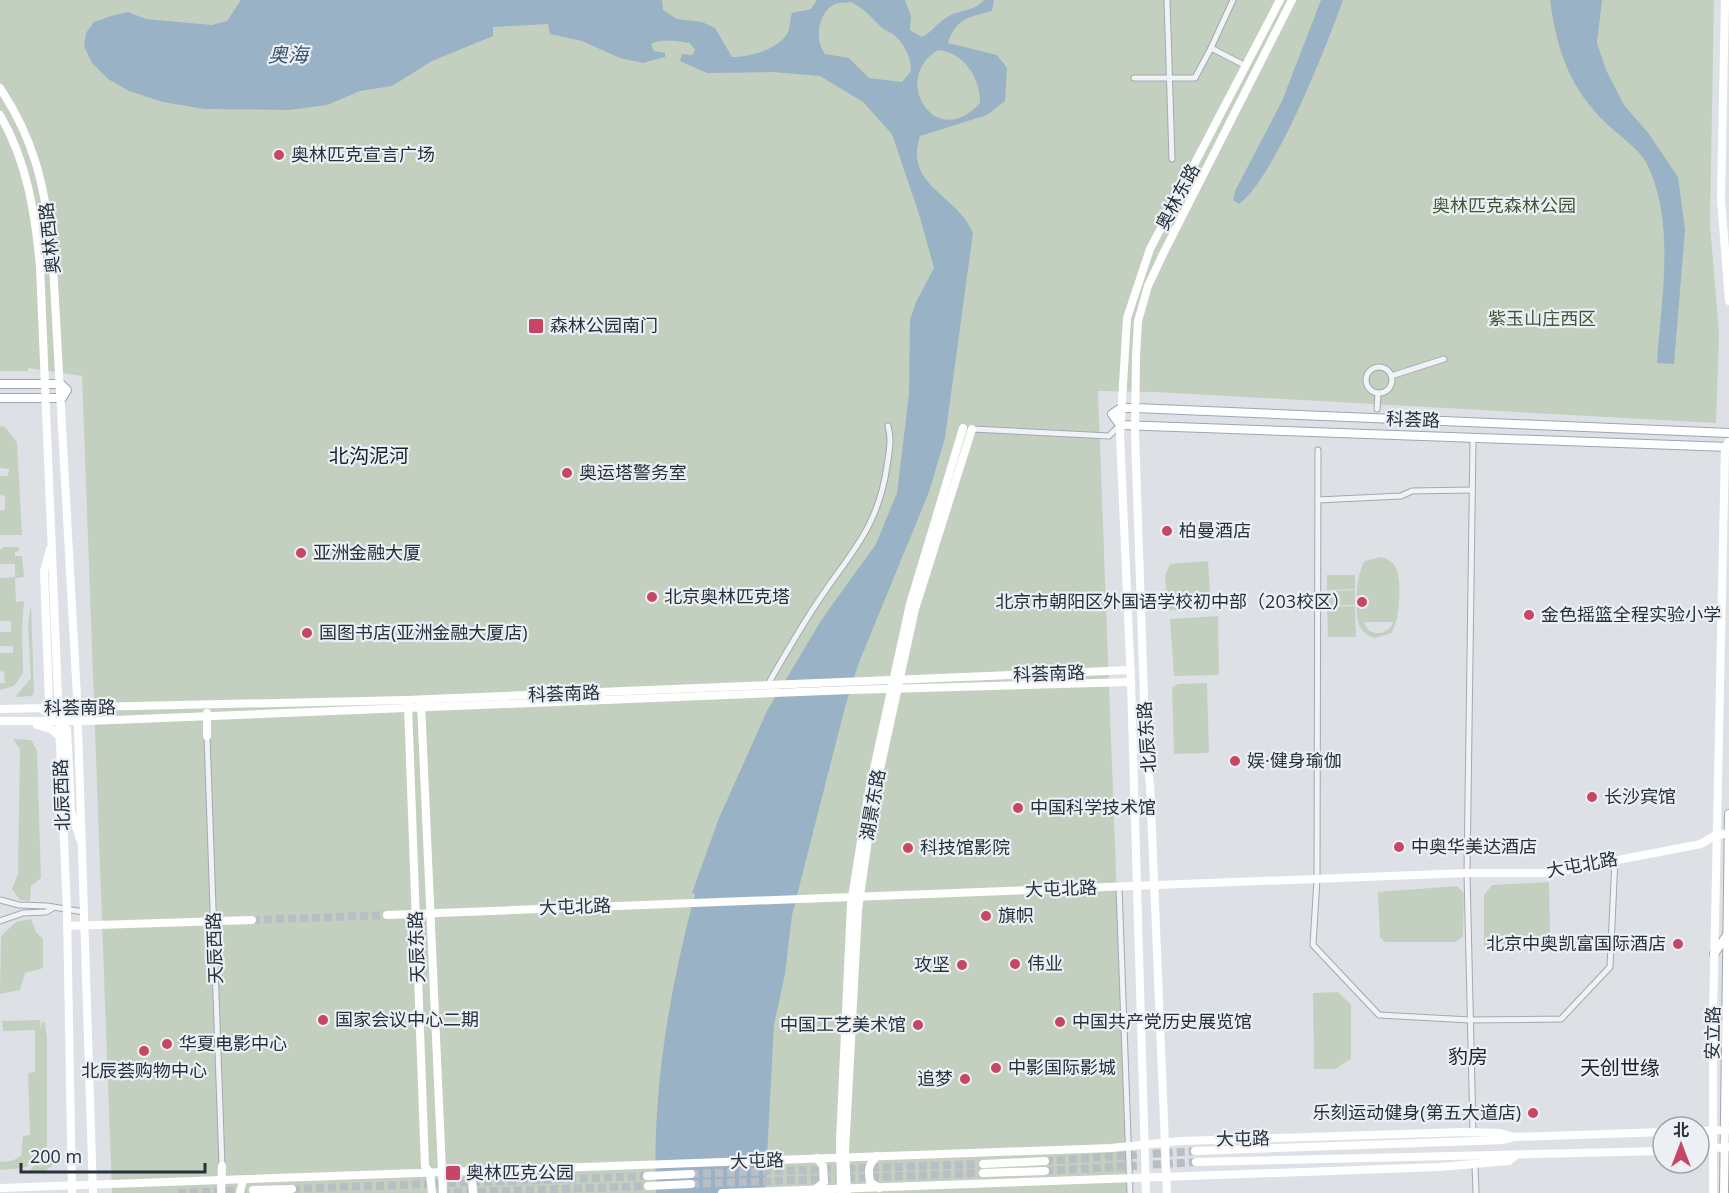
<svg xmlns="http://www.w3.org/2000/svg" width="1729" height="1193" font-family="'Open Sans','Noto Sans SC',sans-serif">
<rect width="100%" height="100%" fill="#dde1e6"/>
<g fill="#c4d0bf" fill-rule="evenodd">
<path d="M 0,0 L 1714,0 L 1710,224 L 1719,334 L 1716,423 L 1155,392 L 1098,391 L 1128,1193 L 112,1193 L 82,376 L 28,368 L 28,371 L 0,371 Z"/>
<path d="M 0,426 L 5,427 L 17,442 L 22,535 L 0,535 L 0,510 L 5,510 L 5,496 L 0,495 L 0,476 L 8,476 L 9,469 L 0,468 Z"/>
<path d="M 3,547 L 19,547 L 19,551 L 15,552 L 15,556 L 22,556 L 24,577 L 15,578 L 16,602 L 24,601 L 22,627 L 23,673 L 14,686 L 0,690 L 0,683 L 5,683 L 4,672 L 0,671 L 0,653 L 13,653 L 13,646 L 0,646 L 0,632 L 11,632 L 11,621 L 0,621 L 0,578 L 15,577 L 15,564 L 0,564 L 0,550 Z"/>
<path d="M 1381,557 C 1388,559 1393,562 1396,568 C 1402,580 1400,623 1391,633 L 1375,638 C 1368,636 1363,633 1360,627 C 1354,614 1356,571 1365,561 ZM 1364,622 L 1392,622 L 1393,623 C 1388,633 1378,636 1368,630 Z"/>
<path d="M 1208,561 L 1211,608 L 1167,610 L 1165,575 L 1170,564 Z"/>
<path d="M 1327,575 L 1355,575 L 1355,589 L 1327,590 Z"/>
<path d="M 1355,590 L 1355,605 L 1328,605 L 1328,591 Z"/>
<path d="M 31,604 L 34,692 L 32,696 L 15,697 L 31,678 L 28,625 Z"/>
<path d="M 1355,606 L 1356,637 L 1328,637 L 1327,607 Z"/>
<path d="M 1218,616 L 1219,675 L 1174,676 L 1170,619 Z"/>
<path d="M 1207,683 L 1209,753 L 1174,754 L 1172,687 L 1178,684 Z"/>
<path d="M 13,739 L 31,740 L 37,750 L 41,878 L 31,886 L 30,901 L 20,900 L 12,889 L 18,874 L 20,749 Z"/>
<path d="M 1549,882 L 1550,937 L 1536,949 L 1488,950 L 1484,944 L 1484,895 L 1492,885 Z"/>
<path d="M 1457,886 L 1464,893 L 1463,936 L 1456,942 L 1385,942 L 1380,937 L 1378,892 Z"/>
<path d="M 31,919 L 36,932 L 43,939 L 43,968 L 25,973 L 20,990 L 0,994 L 1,936 L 16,922 Z"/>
<path d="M 1338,992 L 1351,1005 L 1351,1059 L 1335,1069 L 1314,1069 L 1313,993 Z"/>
<path d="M 40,1020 L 41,1030 L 42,1022 L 45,1022 L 47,1038 L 47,1145 C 39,1169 23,1168 0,1170 L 0,1162 L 12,1161 L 21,1156 L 23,1136 L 30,1135 L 28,1073 L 35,1072 L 35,1030 L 3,1031 L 2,1021 Z"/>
<path d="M 49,1150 L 53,1153 L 53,1165 L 43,1173 L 27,1173 Z"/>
</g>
<g fill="#9ab2c5" fill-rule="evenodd">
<path d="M 241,0 L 662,0 L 663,10 L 677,19 L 702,22 L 715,28 L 732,57 C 748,58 780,49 788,32 C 790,27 790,19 792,13 L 811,9 L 817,0 L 905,0 L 911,16 L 910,30 L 922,37 C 933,32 938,21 949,16 C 960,10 975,11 984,0 L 994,0 L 992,11 C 968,18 957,17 948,43 L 997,55 L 1007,68 L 1005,101 L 987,115 L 920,136 C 904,187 956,193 973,233 L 945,438 L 929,492 L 858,665 L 845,707 L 792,915 L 785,974 L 774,1025 L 765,1193 L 656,1193 C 652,1091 669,992 695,894 L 692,893 L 719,818 L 767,711 L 822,619 L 876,544 L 897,493 L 909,394 L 910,320 L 916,302 L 934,268 L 919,214 L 892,134 L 863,102 L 820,76 L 773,72 L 707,73 L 680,61 L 682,54 L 692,55 L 695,50 L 690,43 C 677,41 663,38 651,44 L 654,51 L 665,53 L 665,57 L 643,63 L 620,58 L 582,41 L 550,34 L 548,24 L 493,27 L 493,36 L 432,61 L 392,86 L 360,91 L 327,105 L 289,110 L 204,109 L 163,102 L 129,91 L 108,79 L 92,63 L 84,46 L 86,33 L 94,22 L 111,16 L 128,12 L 146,19 L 212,25 L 227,21 ZM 850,2 C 863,7 871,17 880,26 C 885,31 892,32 896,37 C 906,46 911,59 911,71 L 902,82 L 869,78 L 849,58 L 825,54 C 814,40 818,12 835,4 C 839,2 846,3 850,2 ZM 938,50 C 964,52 981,79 980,103 C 935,153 890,78 938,50 Z"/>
<path d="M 1321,0 L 1343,0 C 1327,45 1275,178 1239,204 L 1233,200 L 1235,191 L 1282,101 Z"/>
<path d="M 1550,0 L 1602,0 L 1597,43 L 1606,70 L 1624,105 L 1649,134 L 1678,177 L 1685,230 L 1674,364 L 1657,363 C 1661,298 1676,224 1647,164 C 1640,150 1620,136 1608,125 C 1570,89 1557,52 1550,0 Z"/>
</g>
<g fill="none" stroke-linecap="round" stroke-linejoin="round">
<g stroke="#b9bec4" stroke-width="8" stroke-dasharray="8 4" stroke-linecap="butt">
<path d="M 252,920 L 387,915"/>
<path d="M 1045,1161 L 1195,1151"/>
<path d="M 1045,1171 L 1196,1162"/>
<path d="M 691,1174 L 983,1164"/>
<path d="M 691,1184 L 983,1173"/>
<path d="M 292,1189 L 647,1176"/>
<path d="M 178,1193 L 253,1190"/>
<path d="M 442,1193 L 648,1186"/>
</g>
<defs>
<g id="street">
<path d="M 1167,0 L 1172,159"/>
<path d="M 1211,48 L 1233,0"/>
<path d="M 1134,78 L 1195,78 L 1211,48 L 1246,66"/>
<circle cx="1379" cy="380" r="13"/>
<path d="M 1391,376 L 1444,359"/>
<path d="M 1377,409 L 1378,393"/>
<path d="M 972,429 L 1109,436 L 1120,425"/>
<path d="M 1318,450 L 1317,879 L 1313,945 L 1379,1015 L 1470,1020 L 1561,1019 L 1610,967 L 1615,859"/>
<path d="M 1318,500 L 1401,496 L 1412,491 L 1472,490"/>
<path d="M 767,686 C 783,658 799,630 817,603 C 849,554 878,529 887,466 C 889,452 892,440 888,426"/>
<path d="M 207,736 L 222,1166"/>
<path d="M 1119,887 L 1130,1193"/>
<path d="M 0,900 L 19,905 L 47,906 L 84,912"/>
<path d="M 0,921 L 23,913 L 46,912 L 53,908"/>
<path d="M 1473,1132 L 1467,873 L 1473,440"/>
<path d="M 1475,1165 L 1476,1193"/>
</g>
<g id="primary">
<path d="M 0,384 L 61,384 L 67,390 L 62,398 L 0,398"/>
<path d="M 1729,433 L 1135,408 L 1121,408 L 1112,414 L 1120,425 L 1729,447"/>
<path d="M 1714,954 L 1727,935"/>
<path d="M 1724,1193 L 1729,814"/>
</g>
</defs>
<use href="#street" stroke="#a3a9b0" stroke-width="7"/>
<use href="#primary" stroke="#9da7b1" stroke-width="10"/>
<use href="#street" stroke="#f0f2f5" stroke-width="5"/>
<g stroke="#fff" stroke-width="8">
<path d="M 1725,0 L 1721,199 L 1729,301"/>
<path d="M 0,88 C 35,141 44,185 52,247 L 77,697 L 93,1193"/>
<path d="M 0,115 C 27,161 35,213 40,266 L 67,912 L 72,1193"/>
<path d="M 50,549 L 44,571 L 49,701 L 42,709 L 67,729 L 71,811 L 80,839"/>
<path d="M 421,704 L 443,1193"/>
<path d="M 408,705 L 425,1166 L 430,1173 L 432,1193"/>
<path d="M 0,709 L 407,700 L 1131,670"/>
<path d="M 0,721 L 88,721 L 850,690 L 1131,682"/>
<path d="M 37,725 L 51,729 L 60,737"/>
<path d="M 207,736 L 207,713"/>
<path d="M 387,915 L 1467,873 L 1550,873 L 1701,844 L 1714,836 L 1729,833"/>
<path d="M 67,926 L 252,920"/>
<path d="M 1699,1131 L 1729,1130"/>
<path d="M 1699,1149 L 1729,1147"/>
<path d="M 1195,1151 L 1504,1140 L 1514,1137"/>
<path d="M 877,1156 C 868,1165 868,1170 870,1182 L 879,1188"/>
<path d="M 1196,1162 L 1663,1151"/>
<path d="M 983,1164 L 1045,1161"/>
<path d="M 983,1173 L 1045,1171"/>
<path d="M 647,1176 L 691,1174"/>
<path d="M 648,1186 L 691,1184"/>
<path d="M 0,1188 L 1111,1148 L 1181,1141 L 1463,1132 L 1500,1133 L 1514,1137 L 1663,1132"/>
<path d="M 253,1190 L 292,1189"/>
<path d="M 815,1190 L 824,1182 L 823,1166 L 817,1158"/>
<path d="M 847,1192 L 845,1152 L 858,910 L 874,797 L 915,609 L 972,429"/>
<path d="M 221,1193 L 222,1166"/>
<path d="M 240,1193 L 243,1180"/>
<path d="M 473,1193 L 472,1178 L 479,1171"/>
<path d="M 722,1193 L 1439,1167 L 1509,1161 L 1515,1156"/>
<path d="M 841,1193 L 840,1141 L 851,904 L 868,796 L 910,604 L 963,428"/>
<path d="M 1146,1193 L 1131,682 L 1120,435 L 1127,318 L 1150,249 L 1280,0"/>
<path d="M 1167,1193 L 1150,784 L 1146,756 L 1135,434 L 1136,356 L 1138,321 L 1148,286 L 1163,254 L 1292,0"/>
<path d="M 1713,1193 L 1713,1018 L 1725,447 L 1729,442"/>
</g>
<use href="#primary" stroke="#fff" stroke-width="8"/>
</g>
<g fill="#c64765" stroke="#ecf0f4" stroke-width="2">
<circle cx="279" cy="155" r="6"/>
<rect x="528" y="318" width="16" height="16" rx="3"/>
<circle cx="567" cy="473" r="6"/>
<circle cx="1167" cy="531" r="6"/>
<circle cx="301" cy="553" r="6"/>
<circle cx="652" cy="597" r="6"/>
<circle cx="1362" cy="602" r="6"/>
<circle cx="1529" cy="615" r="6"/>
<circle cx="307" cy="633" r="6"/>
<circle cx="1235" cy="761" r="6"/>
<circle cx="1592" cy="797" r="6"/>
<circle cx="1018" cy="808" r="6"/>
<circle cx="1399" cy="847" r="6"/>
<circle cx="908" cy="848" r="6"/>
<circle cx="986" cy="916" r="6"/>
<circle cx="1678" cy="944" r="6"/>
<circle cx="1015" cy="964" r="6"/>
<circle cx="962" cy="965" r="6"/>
<circle cx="323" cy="1020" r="6"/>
<circle cx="1060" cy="1022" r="6"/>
<circle cx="918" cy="1025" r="6"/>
<circle cx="167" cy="1044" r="6"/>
<circle cx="144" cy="1051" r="6"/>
<circle cx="996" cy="1068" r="6"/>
<circle cx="965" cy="1079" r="6"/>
<circle cx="1533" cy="1113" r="6"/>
<rect x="445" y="1165" width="16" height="16" rx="3"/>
</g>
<g text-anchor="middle" stroke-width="4.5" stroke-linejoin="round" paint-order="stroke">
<g font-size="18" fill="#27313c" stroke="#ecf0f4" text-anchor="start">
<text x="291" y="161">奥林匹克宣言广场</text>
<text x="550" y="332">森林公园南门</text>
<text x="579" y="479">奥运塔警务室</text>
<text x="1179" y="537">柏曼酒店</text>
<text x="313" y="559">亚洲金融大厦</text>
<text x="664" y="603">北京奥林匹克塔</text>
<text x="1350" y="608" text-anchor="end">北京市朝阳区外国语学校初中部（203校区）</text>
<text x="1541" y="621">金色摇篮全程实验小学</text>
<text x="319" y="639">国图书店(亚洲金融大厦店)</text>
<text x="1247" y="767">娱·健身瑜伽</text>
<text x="1604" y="803">长沙宾馆</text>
<text x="1030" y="814">中国科学技术馆</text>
<text x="1411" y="853">中奥华美达酒店</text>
<text x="920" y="854">科技馆影院</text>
<text x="998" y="922">旗帜</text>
<text x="1666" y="950" text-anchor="end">北京中奥凯富国际酒店</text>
<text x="1027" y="970">伟业</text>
<text x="950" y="971" text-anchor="end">攻坚</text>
<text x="335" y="1026">国家会议中心二期</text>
<text x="1072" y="1028">中国共产党历史展览馆</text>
<text x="906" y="1031" text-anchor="end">中国工艺美术馆</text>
<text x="179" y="1050">华夏电影中心</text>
<text x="1008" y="1074">中影国际影城</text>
<text x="144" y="1077" text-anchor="middle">北辰荟购物中心</text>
<text x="953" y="1085" text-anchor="end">追梦</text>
<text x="1521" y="1119" text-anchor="end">乐刻运动健身(第五大道店)</text>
<text x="466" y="1179">奥林匹克公园</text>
</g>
<g font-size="18" fill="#27313c" stroke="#ecf0f4">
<text transform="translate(1178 197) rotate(-62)" y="6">奥林东路</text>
<text transform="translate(50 238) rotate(-96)" y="6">奥林西路</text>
<text transform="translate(1413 420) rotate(2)" y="6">科荟路</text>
<text transform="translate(1049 674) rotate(-2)" y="6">科荟南路</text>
<text transform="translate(564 694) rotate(-2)" y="6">科荟南路</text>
<text transform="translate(80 708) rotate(-1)" y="6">科荟南路</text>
<text transform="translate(1147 737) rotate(-94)" y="6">北辰东路</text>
<text transform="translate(62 795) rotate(-92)" y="6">北辰西路</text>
<text transform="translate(873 805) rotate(-80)" y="6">湖景东路</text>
<text transform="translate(1582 865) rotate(-10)" y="6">大屯北路</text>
<text transform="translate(1061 889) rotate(-2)" y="6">大屯北路</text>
<text transform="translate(575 907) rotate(-2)" y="6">大屯北路</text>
<text transform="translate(417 947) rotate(-92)" y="6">天辰东路</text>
<text transform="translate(215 948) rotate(-92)" y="6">天辰西路</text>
<text transform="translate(1713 1033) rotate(-89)" y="6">安立路</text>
<text transform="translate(1243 1139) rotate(-1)" y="6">大屯路</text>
<text transform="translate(757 1161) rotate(-2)" y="6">大屯路</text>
</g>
<g font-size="18" fill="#3f5736" stroke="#ecf0f4">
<text x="1504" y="212">奥林匹克森林公园</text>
<text x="1542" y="325">紫玉山庄西区</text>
</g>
<g font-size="20" font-style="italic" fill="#34526d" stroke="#ecf0f4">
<text x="288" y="62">奥海</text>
</g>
<g font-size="20" fill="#1a222d" stroke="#ecf0f4">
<text x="369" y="463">北沟泥河</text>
<text x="1468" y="1064">豹房</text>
<text x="1620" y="1075">天创世缘</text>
</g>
</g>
<g transform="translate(1681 1145)"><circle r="28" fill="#ecf0f4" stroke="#9da4aa" stroke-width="1.5"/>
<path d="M0-4.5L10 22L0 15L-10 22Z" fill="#c64765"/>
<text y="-9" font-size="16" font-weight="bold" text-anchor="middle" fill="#27313c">北</text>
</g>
<path d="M21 1163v9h184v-9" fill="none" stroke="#27313c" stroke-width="3"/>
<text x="30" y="1163" font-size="18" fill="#27313c" stroke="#ecf0f4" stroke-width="4.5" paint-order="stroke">200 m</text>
</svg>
